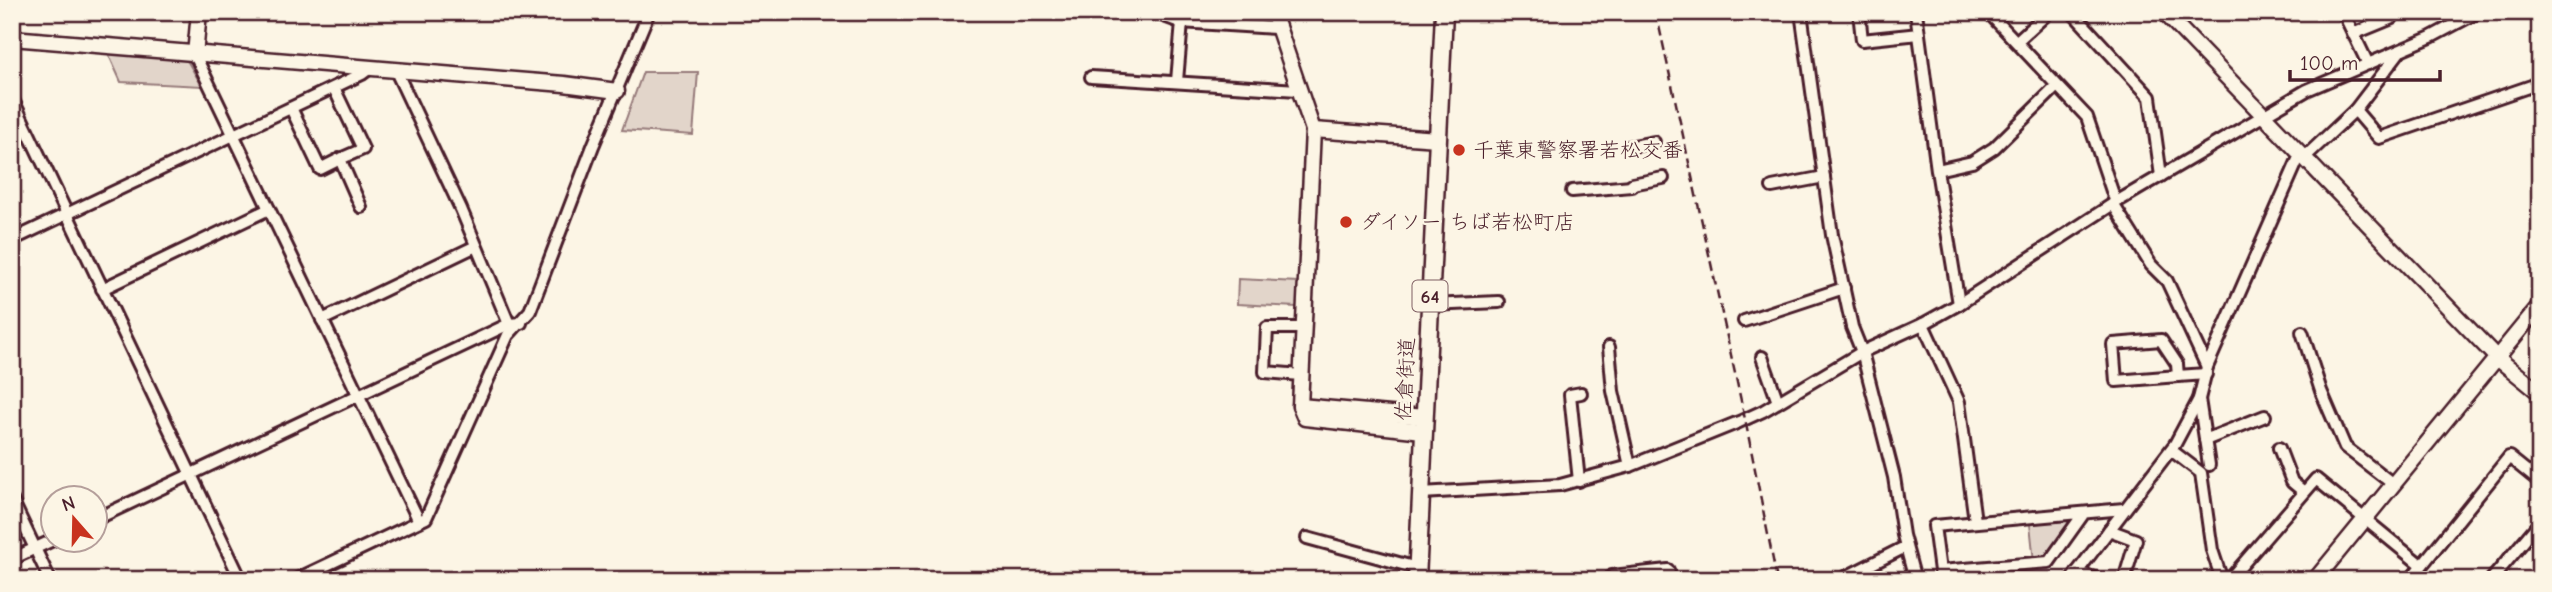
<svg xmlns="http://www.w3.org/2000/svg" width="2552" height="592" font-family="'Comic Neue','Klee One',sans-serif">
<rect width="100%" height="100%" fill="#fcf5e5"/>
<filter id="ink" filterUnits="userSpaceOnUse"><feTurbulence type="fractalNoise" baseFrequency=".0143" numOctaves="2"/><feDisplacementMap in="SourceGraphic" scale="14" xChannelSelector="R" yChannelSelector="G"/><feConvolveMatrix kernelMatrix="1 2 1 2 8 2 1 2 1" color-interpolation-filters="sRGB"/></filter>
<g filter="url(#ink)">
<g fill="#e2d5ca" stroke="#967a7a" stroke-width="2">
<path d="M 108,53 L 182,57 L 188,62 L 202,86 L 121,82 Z"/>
<path d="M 643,72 L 698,72 L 693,135 L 622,130 Z"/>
<path d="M 1238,279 L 1298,282 L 1297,307 L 1237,304 Z"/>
<path d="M 2070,520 L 2071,528 L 2049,558 L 2034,562 L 2030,524 Z"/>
</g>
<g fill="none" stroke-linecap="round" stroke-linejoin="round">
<defs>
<g id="street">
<path d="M 1153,12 L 1180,22 L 1276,28"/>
<path d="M 1801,12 L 1832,235 L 1852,327 L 1862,352 L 1894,477 L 1903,535 L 1915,580"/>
<path d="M 1859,12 L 1862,40 L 1919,34"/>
<path d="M 1916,12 L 1937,170 L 1959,304"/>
<path d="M 1988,12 L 2087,117 L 2116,203"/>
<path d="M 2072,12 L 2150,97 L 2161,176"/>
<path d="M 2343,12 L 2368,64"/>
<path d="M 2353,34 L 2392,18 L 2389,12"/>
<path d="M 2017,41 L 2049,12"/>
<path d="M 195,55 L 419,521"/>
<path d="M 396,71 L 461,209 L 509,324"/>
<path d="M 1091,77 L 1298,90"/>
<path d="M 1177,81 L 1182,22"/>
<path d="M 334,88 L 363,149 L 340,159 L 361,207"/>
<path d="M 12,98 L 241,580"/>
<path d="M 291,108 L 320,169 L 340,159"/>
<path d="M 2355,110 L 2400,51"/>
<path d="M 1628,147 L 1654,142"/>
<path d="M 2304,158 L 2355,110 L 2379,138 L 2540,83"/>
<path d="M 1937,170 L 1972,162 L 1994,148 L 2057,86"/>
<path d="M 1632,184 L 1663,178"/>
<path d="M 1772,187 L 1824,177"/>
<path d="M 1572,191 L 1632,186"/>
<path d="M 2113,204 L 2151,265 L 2167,281 L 2207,367"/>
<path d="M 12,240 L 362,74 L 370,68"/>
<path d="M 102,289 L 269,209"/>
<path d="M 1430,305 L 1499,302"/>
<path d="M 322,320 L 476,246"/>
<path d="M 1744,321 L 1844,288"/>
<path d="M 1923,324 L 1959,402 L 1975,521"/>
<path d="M 2302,332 L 2321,391 L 2345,447 L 2393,484"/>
<path d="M 1609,347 L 1613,391 L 1630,466"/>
<path d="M 1762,357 L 1778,402"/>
<path d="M 1301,375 L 1265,372 L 1267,328 L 1304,328"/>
<path d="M 2178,376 L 2116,381 L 2113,344 L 2161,340 L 2177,364 L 2178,376 L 2206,374"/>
<path d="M 2199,399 L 2209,465"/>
<path d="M 2205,440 L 2265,416"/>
<path d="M 2279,448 L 2292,482 L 2304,492"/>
<path d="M 2171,450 L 2201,473 L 2212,550 L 2222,580"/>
<path d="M 1579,481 L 1570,395 L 1581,393"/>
<path d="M 1421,493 L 1560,485 L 1630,466 L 1739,422 L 1763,411 L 1862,352 L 1923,324 L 1959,304 L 2113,204 L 2307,90 L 2431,37 L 2478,12"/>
<path d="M 12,500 L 50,580"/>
<path d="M 2084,513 L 2049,562 L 1940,571 L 1934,526 L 2124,509"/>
<path d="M 94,520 L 509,324 L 521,323"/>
<path d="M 2109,530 L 2136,540 L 2124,580"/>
<path d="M 1307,538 L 1417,568"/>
<path d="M 12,559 L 53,540"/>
<path d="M 2077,572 L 2100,580"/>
<path d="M 295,580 L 426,518 L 508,335 L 530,311 L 593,146 L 649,12"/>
<path d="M 1607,580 L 1612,576 L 1668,570 L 1671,580"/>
<path d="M 1840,580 L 1905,547"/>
<path d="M 2071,580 L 2175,444 L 2199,399 L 2207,367 L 2300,155"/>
<path d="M 2229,580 L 2316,479 L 2421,565"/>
<path d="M 2410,580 L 2509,457 L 2540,482"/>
<path d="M 2491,580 L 2540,522"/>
</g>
<g id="secondary">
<path d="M 1273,12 L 1313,130 L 1300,406 L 1305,418 L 1423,431"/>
<path d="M 2164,12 L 2496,357 L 2540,393"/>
<path d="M 12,38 L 564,84 L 617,91"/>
<path d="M 195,55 L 199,12"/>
<path d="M 1313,130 L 1438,139"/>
<path d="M 1300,406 L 1424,417"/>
<path d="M 2315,580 L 2540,305"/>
</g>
<path id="primary" d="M 1417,580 L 1444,12"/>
</defs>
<use href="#street" stroke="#4a1f2b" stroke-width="16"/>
<use href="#secondary" stroke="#4a1f2b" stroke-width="19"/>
<use href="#primary" stroke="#4a1f2b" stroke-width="21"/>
<use href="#street" stroke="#fcf5e5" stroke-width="10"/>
<use href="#secondary" stroke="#fcf5e5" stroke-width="14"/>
<use href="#primary" stroke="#fcf5e5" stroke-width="16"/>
<path stroke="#4a1f2b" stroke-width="2.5" stroke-dasharray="10 5" stroke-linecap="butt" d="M 1656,12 L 1745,419 L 1777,580"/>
</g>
</g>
<g fill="#c8321e" stroke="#fcf5e5" stroke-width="2.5">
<circle cx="1459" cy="150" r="7"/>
<circle cx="1346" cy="222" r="7"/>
</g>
<g text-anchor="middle" stroke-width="5" stroke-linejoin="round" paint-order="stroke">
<rect fill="#fcf5e5" stroke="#7f5f63" stroke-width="2" x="1412.5" y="280.5" width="35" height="31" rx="5"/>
<g font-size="19" font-weight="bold" fill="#4a1f2b">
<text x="1430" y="303">64</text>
</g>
<g font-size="21" fill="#4a1f2b" stroke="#fcf5e5" text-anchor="start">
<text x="1473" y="157">千葉東警察署若松交番</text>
<text x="1360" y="229">ダイソー ちば若松町店</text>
</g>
<g font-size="21" fill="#4a1f2b" stroke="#fcf5e5">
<text transform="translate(1405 379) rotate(-87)" y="7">佐倉街道</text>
</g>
</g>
<rect width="2552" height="592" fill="none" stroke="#fcf5e5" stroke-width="42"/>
<rect x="21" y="21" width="2510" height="550" fill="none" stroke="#4a1f2b" stroke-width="2.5" filter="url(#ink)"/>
<g transform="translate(74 519) rotate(340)"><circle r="33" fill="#fcf5e5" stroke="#b59f9b" stroke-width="2"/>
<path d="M0-5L12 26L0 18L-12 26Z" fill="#c8321e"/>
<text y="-10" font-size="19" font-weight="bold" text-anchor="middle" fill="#4a1f2b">N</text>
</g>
<path d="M2290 70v10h150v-10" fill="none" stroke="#4a1f2b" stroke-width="3.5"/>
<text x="2300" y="70" font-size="21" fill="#4a1f2b" stroke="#fcf5e5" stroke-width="5" paint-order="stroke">100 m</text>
</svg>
